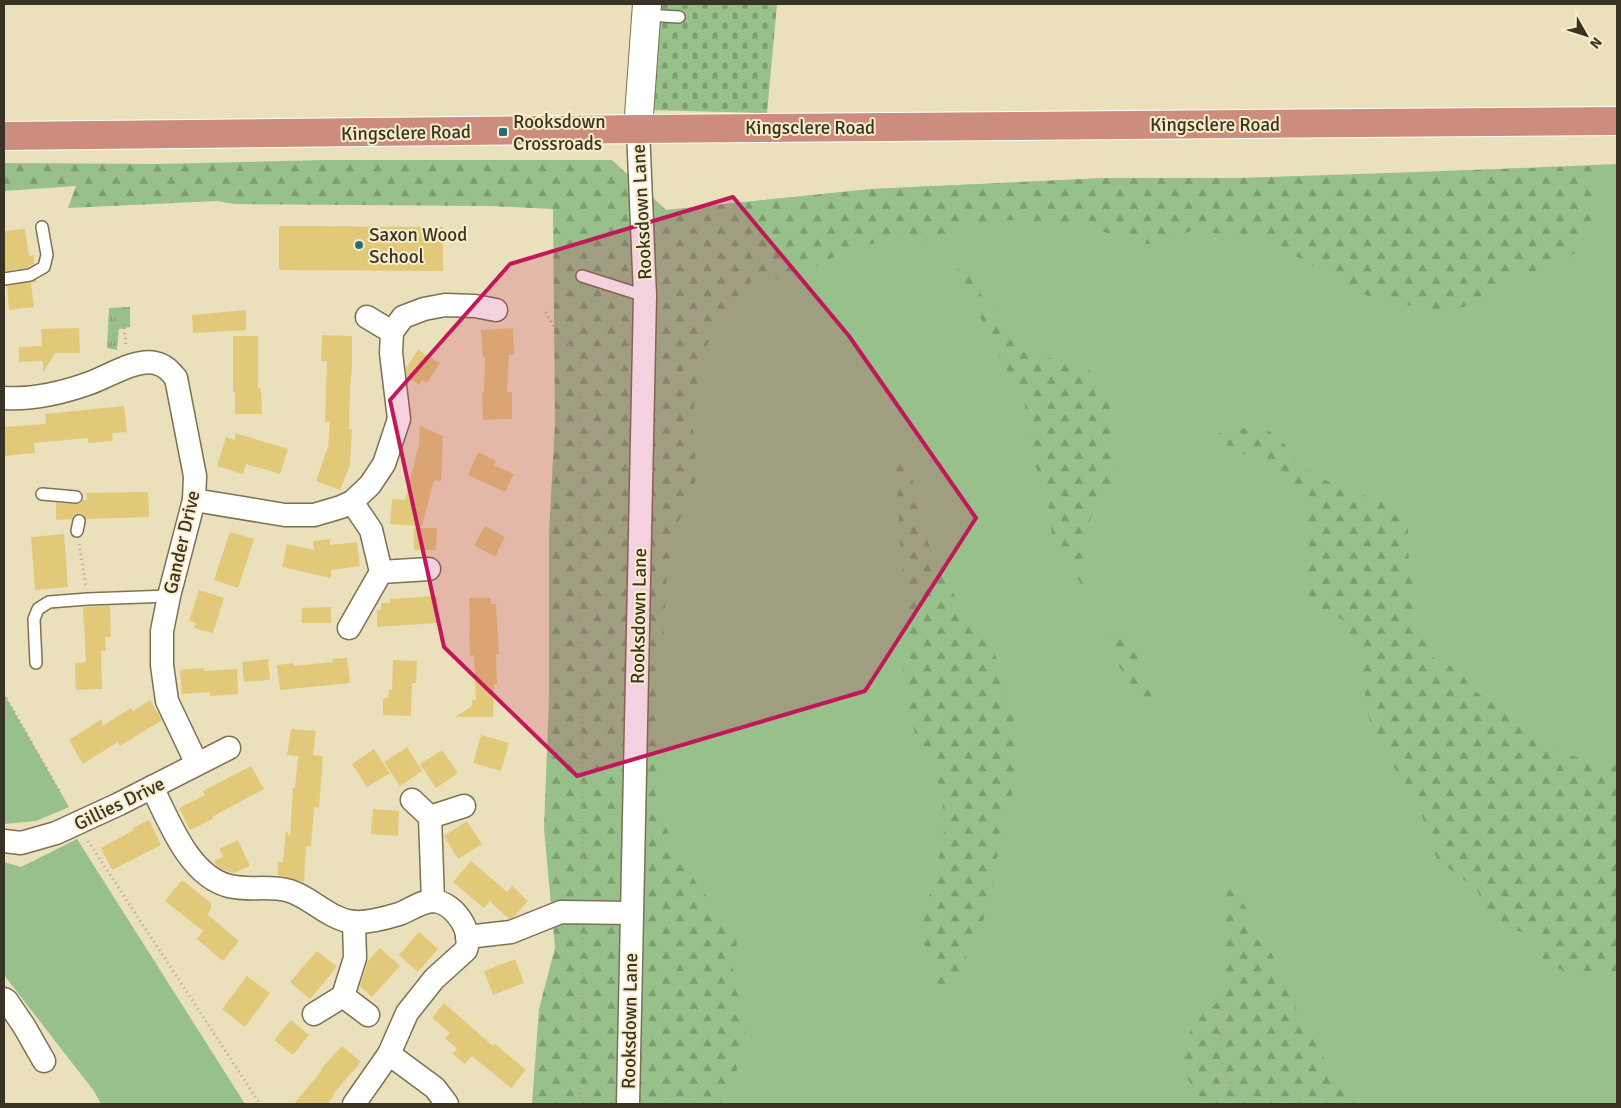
<svg xmlns="http://www.w3.org/2000/svg" width="1621" height="1108" font-family="Signika,sans-serif">
<defs>
<pattern id="forest-firs" width="22" height="20" patternUnits="userSpaceOnUse" patternTransform="scale(1.25)"><rect width="22" height="20" fill="#98c08b"/><path d="M5 1l3.5 6h-7zM16 11l3.5 6h-7z" fill="#7d9d71"/></pattern>
<pattern id="cemetery-stones" width="16" height="16" patternUnits="userSpaceOnUse" patternTransform="scale(1.25)"><rect width="16" height="16" fill="#98c08b"/><path d="M2 7V4a2 2 0 0 1 4 0v3zM10 15v-3a2 2 0 0 1 4 0v3z" fill="#7d9d71"/></pattern>
<pattern id="park-tufts" width="24" height="20" patternUnits="userSpaceOnUse" patternTransform="scale(1.25)"><rect width="24" height="20" fill="#98c08b"/><path d="M3 7l-1-3M5 7V3M7 7l1-3M15 17l-1-3M17 17v-4M19 17l1-3" fill="none" stroke="#7d9d71"/></pattern>
</defs>
<rect width="100%" height="100%" fill="#ebe0bc"/>
<g fill="#98c08b">
<path d="M 1617,164 L 1617,1104 L 642,1104 L 666,210 L 872,189 L 1107,178 L 1240,178 L 1358,175 Z"/>
<path d="M 4,694 L 69,807 L 36,821 L 4,824 Z"/>
<path d="M 77,839 L 245,1104 L 101,1104 L 94,1091 L 4,975 L 4,862 L 21,867 Z"/>
</g>
<g fill="url(#forest-firs)">
<path d="M 324,160 L 612,160 L 666,210 L 872,189 L 1107,178 L 1240,178 L 1595,166 L 1598,200 L 1593,223 L 1584,245 L 1568,259 L 1547,269 L 1518,274 L 1501,289 L 1477,302 L 1457,309 L 1440,312 L 1368,296 L 1287,251 L 1259,239 L 1192,230 L 1167,244 L 1147,244 L 1108,233 L 1052,222 L 1005,220 L 971,224 L 941,240 L 915,241 L 888,239 L 838,255 L 786,281 L 757,275 L 725,311 L 704,351 L 692,418 L 697,477 L 675,530 L 667,570 L 656,798 L 677,857 L 738,938 L 733,965 L 734,982 L 747,1027 L 729,1104 L 532,1104 L 539,1009 L 555,948 L 544,828 L 549,699 L 549,532 L 555,423 L 553,209 L 490,206 L 235,204 L 217,201 L 68,208 L 76,186 L 4,191 L 4,163 L 157,164 Z"/>
<path d="M 964,264 L 972,269 L 979,292 L 994,310 L 1016,331 L 1035,357 C 1052,359 1072,359 1088,369 C 1091,371 1093,375 1095,377 C 1118,406 1115,448 1117,483 L 1106,493 L 1094,511 L 1082,538 L 1087,579 L 1082,586 L 1071,567 L 1053,544 L 1047,494 L 1027,447 L 1028,427 L 1023,391 L 1004,367 L 957,269 Z"/>
<path d="M 1236,428 L 1269,431 L 1281,440 L 1301,465 L 1322,479 L 1387,504 L 1408,520 L 1408,552 L 1418,620 L 1430,656 L 1457,669 L 1477,693 L 1529,726 L 1569,755 L 1617,766 L 1617,971 L 1563,971 L 1543,959 L 1542,942 L 1500,922 L 1484,905 L 1477,890 L 1437,859 L 1422,816 L 1371,727 L 1366,705 L 1361,659 L 1343,620 L 1321,609 L 1304,589 L 1310,533 L 1304,502 L 1281,479 L 1263,464 L 1223,443 L 1216,434 Z"/>
<path d="M 906,451 L 920,516 L 933,558 L 952,592 L 990,643 L 998,663 L 1013,719 L 1019,764 L 998,853 L 993,883 L 991,905 L 981,924 L 968,940 L 966,960 L 960,976 L 955,985 L 945,989 L 934,981 L 930,961 L 920,932 L 944,838 L 942,793 L 932,767 L 918,744 L 909,712 L 903,677 L 904,601 L 897,489 L 892,459 L 895,453 Z"/>
<path d="M 1111,629 L 1125,630 L 1138,648 L 1140,662 L 1157,711 L 1156,725 L 1114,658 L 1107,640 Z"/>
<path d="M 1232,884 L 1274,958 L 1289,995 L 1333,1074 L 1359,1096 L 1384,1104 L 1205,1104 L 1190,1083 L 1179,1061 C 1189,1029 1196,1016 1224,998 L 1223,955 L 1224,890 Z"/>
</g>
<path fill="url(#cemetery-stones)" d="M 660,4 L 777,4 L 767,113 L 650,110 Z"/>
<path fill="url(#park-tufts)" d="M 130,307 L 130,327 L 119,329 L 117,350 L 107,348 L 109,308 Z"/>
<g fill="#e2c97a">
<path d="M 279,226 L 443,227 L 443,271 L 279,270 Z"/>
<path d="M 25,229 L 29,256 L 34,255 L 34,264 L 27,268 L 5,271 L 4,231 Z"/>
<path d="M 36,280 L 37,282 L 31,283 L 34,307 L 9,310 L 7,286 L 31,282 Z"/>
<path d="M 246,310 L 246,330 L 193,333 L 192,315 Z"/>
<path d="M 79,328 L 80,353 L 55,353 L 43,373 L 43,361 L 19,362 L 19,347 L 42,346 L 41,329 Z"/>
<path d="M 513,328 L 514,355 L 509,355 L 507,392 L 512,392 L 512,419 L 483,420 L 482,392 L 484,392 L 485,357 L 483,357 L 481,330 Z"/>
<path d="M 322,335 L 352,336 L 352,366 L 350,392 L 349,429 L 352,429 L 350,465 L 340,490 L 316,481 L 328,447 L 330,422 L 325,422 L 327,361 L 321,361 Z"/>
<path d="M 233,336 L 258,336 L 258,388 L 261,388 L 262,414 L 235,414 L 235,392 L 233,391 Z"/>
<path d="M 418,350 L 440,363 L 427,383 L 422,380 L 419,385 L 407,377 L 406,368 Z"/>
<path d="M 124,406 L 127,432 L 112,433 L 113,441 L 88,443 L 88,438 L 34,443 L 35,453 L 4,456 L 4,427 L 46,424 L 45,414 Z"/>
<path d="M 420,426 L 443,436 L 441,481 L 434,480 L 422,526 L 390,524 L 392,499 L 405,500 L 419,444 Z"/>
<path d="M 235,433 L 288,449 L 280,474 L 246,464 L 243,474 L 217,466 L 226,437 L 235,440 Z"/>
<path d="M 478,452 L 496,461 L 494,465 L 514,474 L 505,492 L 468,475 Z"/>
<path d="M 148,492 L 149,517 L 86,519 L 80,514 L 74,516 L 72,519 L 56,520 L 56,503 L 79,504 L 83,500 L 87,500 L 86,493 Z"/>
<path d="M 485,526 L 505,537 L 495,557 L 474,545 Z"/>
<path d="M 414,528 L 437,528 L 436,550 L 414,550 Z"/>
<path d="M 230,532 L 254,539 L 238,588 L 214,580 Z"/>
<path d="M 64,534 L 68,587 L 35,590 L 31,537 Z"/>
<path d="M 330,539 L 330,545 L 357,542 L 360,566 L 331,570 L 331,578 L 282,567 L 287,544 L 314,550 L 313,541 Z"/>
<path d="M 199,590 L 224,598 L 213,633 L 194,628 L 196,623 L 189,621 Z"/>
<path d="M 437,596 L 438,623 L 377,627 L 377,610 L 381,610 L 381,603 L 390,603 L 390,599 Z"/>
<path d="M 469,598 L 491,598 L 491,604 L 496,604 L 499,654 L 496,654 L 497,684 L 494,685 L 493,717 L 455,717 L 472,706 L 472,700 L 476,700 L 474,655 L 470,656 L 469,630 L 470,629 Z"/>
<path d="M 110,606 L 111,637 L 105,637 L 106,651 L 101,651 L 102,689 L 76,690 L 75,663 L 86,662 L 83,607 Z"/>
<path d="M 331,607 L 331,623 L 302,623 L 302,608 Z"/>
<path d="M 347,658 L 350,683 L 280,690 L 277,665 L 293,663 L 294,666 L 333,662 L 332,659 Z"/>
<path d="M 268,659 L 270,680 L 244,682 L 242,662 Z"/>
<path d="M 393,660 L 417,661 L 416,683 L 412,683 L 411,716 L 383,715 L 383,698 L 388,698 L 389,690 L 392,690 Z"/>
<path d="M 204,668 L 204,671 L 237,669 L 238,694 L 210,696 L 210,692 L 182,694 L 180,670 Z"/>
<path d="M 150,700 L 162,720 L 120,746 L 118,742 L 83,764 L 69,740 L 102,719 L 102,726 L 131,708 L 133,711 Z"/>
<path d="M 291,729 L 316,731 L 313,755 L 323,756 L 319,808 L 314,807 L 311,846 L 306,846 L 304,882 L 278,875 L 278,862 L 283,862 L 286,830 L 290,837 L 293,788 L 295,788 L 298,756 L 287,755 Z"/>
<path d="M 481,735 L 509,743 L 501,771 L 473,763 Z"/>
<path d="M 407,747 L 422,771 L 400,786 L 384,762 Z"/>
<path d="M 374,749 L 390,773 L 367,787 L 352,764 Z"/>
<path d="M 442,750 L 458,773 L 436,788 L 420,764 Z"/>
<path d="M 251,766 L 264,789 L 212,817 L 213,819 L 190,830 L 179,808 L 205,795 L 203,791 Z"/>
<path d="M 373,809 L 399,811 L 398,836 L 371,834 Z"/>
<path d="M 149,820 L 161,845 L 112,870 L 101,848 L 134,830 L 133,828 Z"/>
<path d="M 467,821 L 482,844 L 458,859 L 444,836 Z"/>
<path d="M 238,840 L 250,866 L 234,873 L 221,869 L 216,865 L 214,861 L 223,857 L 219,849 Z"/>
<path d="M 471,861 L 507,892 L 512,886 L 528,901 L 514,917 L 509,919 L 490,901 L 484,908 L 453,882 Z"/>
<path d="M 182,880 L 211,903 L 211,909 L 207,914 L 239,941 L 223,961 L 197,939 L 203,931 L 165,901 Z"/>
<path d="M 419,932 L 438,949 L 418,972 L 399,955 Z"/>
<path d="M 380,948 L 400,966 L 372,997 L 360,986 L 368,961 Z"/>
<path d="M 317,951 L 337,967 L 310,999 L 290,982 Z"/>
<path d="M 515,959 L 524,983 L 493,995 L 484,971 Z"/>
<path d="M 247,976 L 270,993 L 245,1027 L 222,1009 Z"/>
<path d="M 444,1003 L 493,1046 L 495,1044 L 526,1070 L 511,1088 L 472,1056 L 465,1064 L 453,1054 L 457,1049 L 445,1038 L 450,1033 L 432,1018 Z"/>
<path d="M 291,1020 L 309,1035 L 293,1055 L 274,1040 Z"/>
<path d="M 342,1046 L 361,1062 L 334,1093 L 335,1094 L 327,1104 L 294,1104 L 322,1070 L 321,1069 Z"/>
</g>
<g fill="none" stroke-linecap="round" stroke-linejoin="round">
<defs>
<g id="service">
<path d="M 646,15 L 679,17"/>
<path d="M 582,276 L 645,296"/>
<path d="M 4,279 L 30,275 L 44,267 L 47,255 L 42,227"/>
<path d="M 42,494 L 76,497"/>
<path d="M 77,531 L 79,521"/>
<path d="M 36,663 L 34,619 L 38,609 L 49,602 L 88,599 L 169,596"/>
</g>
<g id="minor">
<path d="M 367,317 L 392,332"/>
<path d="M 4,398 C 34,400 62,393 90,383 C 107,377 137,358 155,363 C 165,365 170,371 176,378 L 195,476 L 194,500 L 169,596 L 162,631 L 162,665 L 167,701 L 197,764"/>
<path d="M 194,500 L 285,515 L 314,515 L 341,507 L 352,502 L 370,485 L 384,464 L 399,419 L 391,353 L 392,332 L 403,317 L 424,309 L 445,305 L 475,306 L 496,310"/>
<path d="M 381,572 L 429,569"/>
<path d="M 349,628 L 381,572 L 371,530 L 352,502"/>
<path d="M 152,787 C 169,821 189,876 229,886 C 249,891 270,885 290,891 C 312,898 330,920 354,922 C 368,923 386,918 399,914 C 410,910 423,900 435,901 C 455,904 473,931 466,950 L 434,979 L 407,1013 L 389,1054 L 354,1104"/>
<path d="M 412,800 L 430,817 L 433,901"/>
<path d="M 430,817 L 464,806"/>
<path d="M 4,841 L 21,843 L 56,833 L 119,804 L 229,748"/>
<path d="M 467,937 L 511,932 L 561,912 L 631,913"/>
<path d="M 343,996 L 355,958 L 354,922"/>
<path d="M 4,999 L 7,1001 L 24,1026 L 44,1061"/>
<path d="M 314,1014 L 343,996 L 368,1015"/>
<path d="M 389,1054 L 435,1088 L 447,1104"/>
<path d="M 628,1104 L 645,296 L 638,129"/>
</g>
<path id="tertiary" d="M 638,129 L 647,4"/>
<path id="trunk" d="M 4,136 L 638,129 L 1617,121"/>
</defs>
<use href="#service" stroke="#7c7151" stroke-width="14"/>
<use href="#minor" stroke="#7c7151" stroke-width="25"/>
<use href="#tertiary" stroke="#7c7151" stroke-width="30"/>
<use href="#trunk" stroke="#fff" stroke-width="30"/>
<g stroke="#ada488" stroke-width="3" stroke-dasharray="1 4" stroke-linecap="butt">
<path d="M 720,10 L 720,4"/>
<path d="M 546,312 L 557,333 L 570,346 L 597,363 L 623,367"/>
<path d="M 124,328 L 126,345"/>
<path d="M 579,352 L 583,894"/>
<path d="M 79,544 L 86,585"/>
<path d="M 4,694 L 61,794"/>
<path d="M 88,841 L 260,1104"/>
<path d="M 1224,999 L 1220,1059 L 1239,1104"/>
<path d="M 580,1104 L 583,932"/>
</g>
<use href="#service" stroke="#fff" stroke-width="11"/>
<use href="#minor" stroke="#fff" stroke-width="22"/>
<use href="#tertiary" stroke="#fff" stroke-width="28"/>
<use href="#trunk" stroke="#cc8c7e" stroke-width="28"/>
</g>
<path fill="#c2185b" fill-opacity="0.2" stroke="#c2185b" stroke-width="4" stroke-linejoin="round" d="M 733,197 L 849,336 L 976,518 L 865,691 L 577,776 L 444,647 L 390,400 L 510,264 Z"/>
<g fill="#266d7a" stroke="#f9edc9" stroke-width="2">
<rect x="498" y="127" width="10" height="10" rx="2.5"/>
<circle cx="359" cy="245" r="5"/>
</g>
<g text-anchor="middle" stroke-width="4" stroke-linejoin="round" paint-order="stroke">
<g font-size="19" fill="#383325" stroke="#f9edc9" text-anchor="start">
<text x="513" y="128">Rooksdown<tspan x="513" dy="22">Crossroads</tspan></text>
<text x="369" y="241">Saxon Wood<tspan x="369" dy="22">School</tspan></text>
</g>
<g font-size="19" fill="#383325" stroke="#f9edc9">
<text x="1215" y="131">Kingsclere Road</text>
<text x="810" y="134">Kingsclere Road</text>
<text transform="translate(406 132) rotate(-1)" y="7">Kingsclere Road</text>
<text transform="translate(641 212) rotate(-93)" y="7">Rooksdown Lane</text>
<text transform="translate(181 542) rotate(-77)" y="7">Gander Drive</text>
<text transform="translate(638 616) rotate(-89)" y="7">Rooksdown Lane</text>
<text transform="translate(119 803) rotate(-26)" y="7">Gillies Drive</text>
<text transform="translate(629 1021) rotate(-89)" y="7">Rooksdown Lane</text>
</g>
</g>
<rect width="1621" height="1108" fill="none" stroke="#383325" stroke-width="10"/>
<g transform="translate(1586 35) rotate(129)" stroke="#f9edc9" stroke-width="4" paint-order="stroke">
<path d="M0-4L9 19L0 12L-9 19Z" fill="#383325"/>
<text y="-8" font-size="14" font-weight="bold" text-anchor="middle" fill="#383325">N</text>
</g>
</svg>
